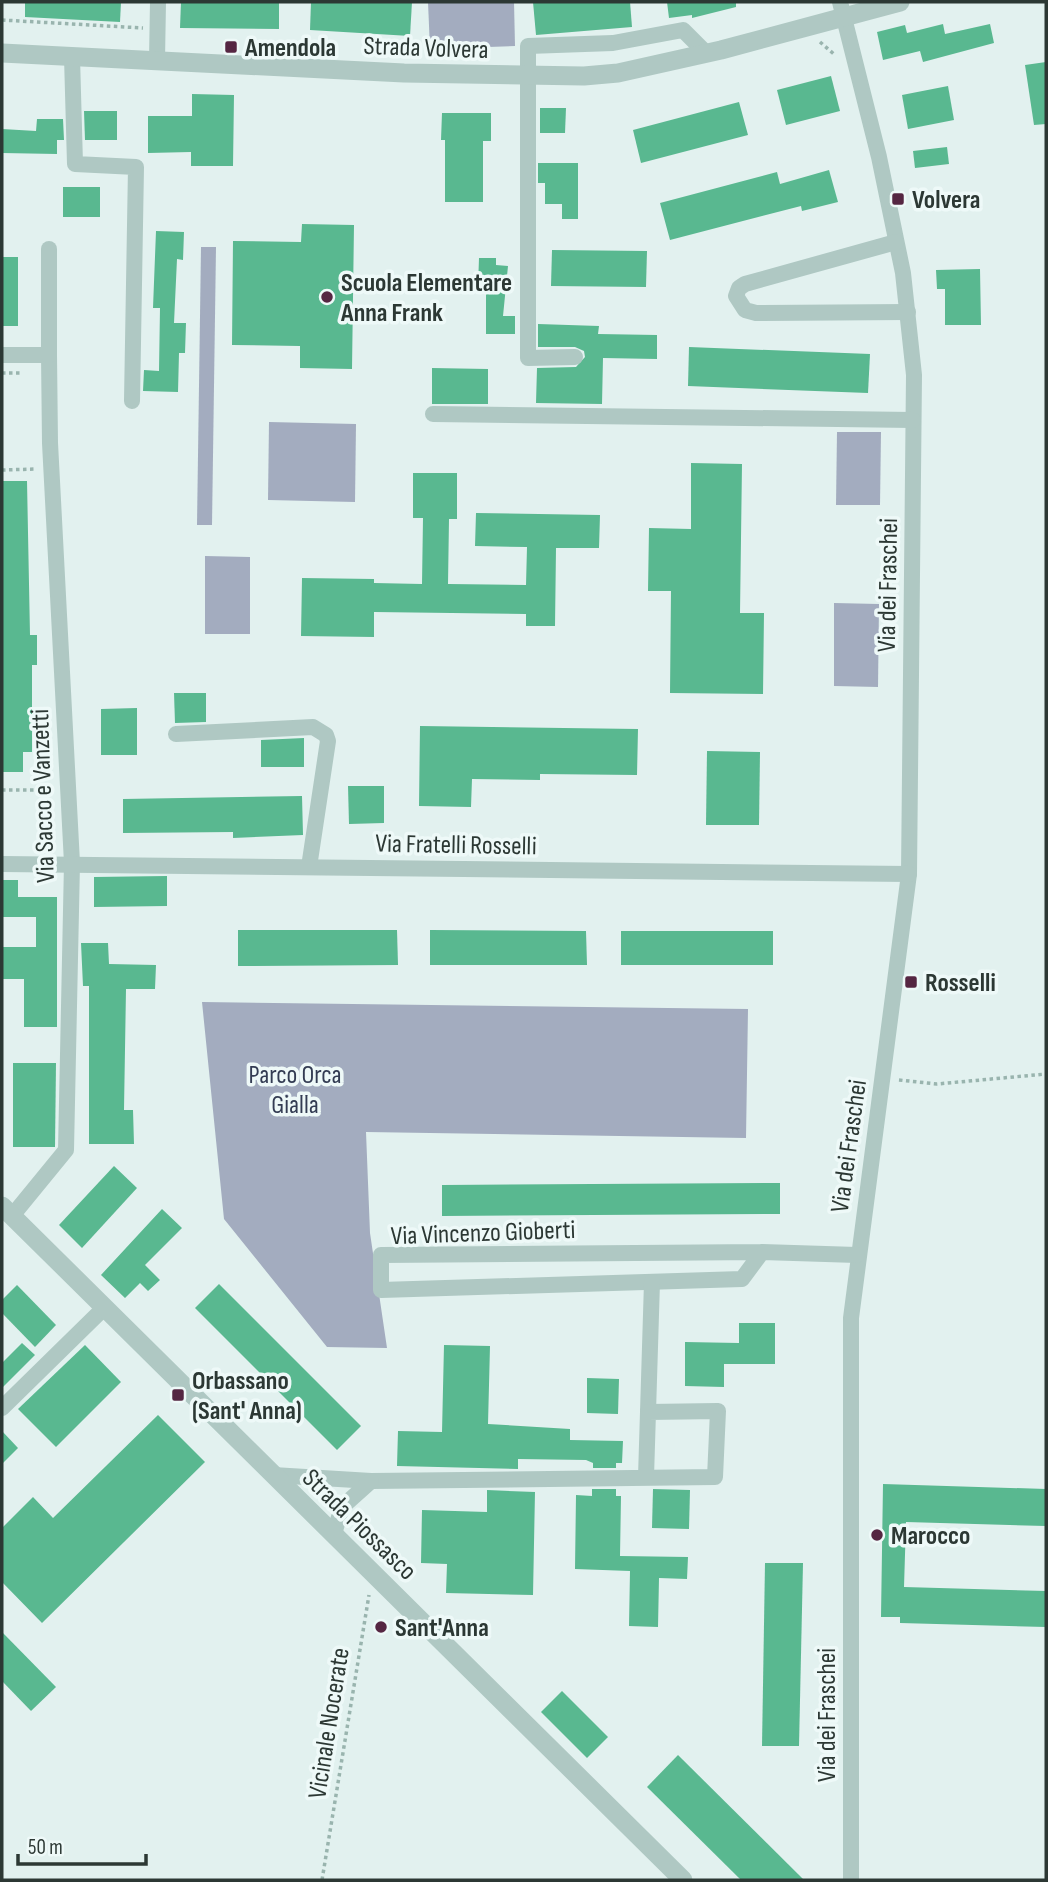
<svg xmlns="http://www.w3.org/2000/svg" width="1048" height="1882" font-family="'Sofia Sans Condensed',sans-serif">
<rect width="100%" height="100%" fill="#e2f1ef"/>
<g fill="#a3acbf">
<path d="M 428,2 L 514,2 L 515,46 L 430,49 Z"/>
<path d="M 201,247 L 216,247 L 212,525 L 197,525 Z"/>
<path d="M 269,422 L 356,424 L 355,502 L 268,500 Z"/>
<path d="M 837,432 L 881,432 L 880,505 L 836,505 Z"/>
<path d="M 205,556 L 250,557 L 250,634 L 205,634 Z"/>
<path d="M 834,603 L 879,604 L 878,687 L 834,686 Z"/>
<path d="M 202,1002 L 748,1009 L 746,1138 L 366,1132 L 370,1233 L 387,1348 L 327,1347 L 224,1219 Z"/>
</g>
<g fill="#59b890">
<path d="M 25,2 L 121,2 L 120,22 L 25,17 Z"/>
<path d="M 181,2 L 279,2 L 279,29 L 180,28 Z"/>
<path d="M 311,2 L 412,2 L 410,36 L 310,30 Z"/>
<path d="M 533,2 L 630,2 L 632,27 L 536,35 Z"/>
<path d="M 667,2 L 736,2 L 736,7 L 692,18 L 692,15 L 669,18 Z"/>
<path d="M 943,24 L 945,34 L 990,24 L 994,43 L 923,62 L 920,51 L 883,60 L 877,32 L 905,25 L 907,33 Z"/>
<path d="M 1046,62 L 1046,124 L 1034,125 L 1025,65 Z"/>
<path d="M 831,76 L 840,111 L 786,125 L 777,90 Z"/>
<path d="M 948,86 L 954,120 L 908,129 L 902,95 Z"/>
<path d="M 192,94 L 234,95 L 233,166 L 191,166 L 191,152 L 148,153 L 148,116 L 192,116 Z"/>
<path d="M 739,102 L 748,135 L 641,163 L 633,130 Z"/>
<path d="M 540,108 L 566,108 L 565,133 L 540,133 Z"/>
<path d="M 84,111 L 117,111 L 117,140 L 85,140 Z"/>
<path d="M 442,113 L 491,113 L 491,141 L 483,141 L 483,202 L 445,202 L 445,140 L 441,140 Z"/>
<path d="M 37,119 L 63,119 L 64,140 L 57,140 L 57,154 L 2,153 L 2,129 L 36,131 Z"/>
<path d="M 947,147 L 949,164 L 915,168 L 913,151 Z"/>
<path d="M 538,163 L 578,163 L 578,219 L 562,219 L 562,204 L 545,204 L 545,183 L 538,183 Z"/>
<path d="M 829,170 L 838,202 L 802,211 L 801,206 L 670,240 L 660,203 L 777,172 L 780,184 Z"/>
<rect x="63" y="187" width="37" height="30"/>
<path d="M 302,224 L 354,225 L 352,369 L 300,368 L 300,346 L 232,345 L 233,241 L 301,242 Z"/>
<path d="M 156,231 L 184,232 L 183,260 L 177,259 L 174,323 L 186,323 L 185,353 L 179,353 L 178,392 L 143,391 L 144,370 L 159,371 L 160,308 L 153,308 Z"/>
<path d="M 552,250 L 647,251 L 646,287 L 551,286 Z"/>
<rect x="2" y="257" width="16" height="69"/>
<path d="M 479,258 L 496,258 L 496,265 L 508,266 L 503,316 L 515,316 L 515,334 L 486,334 L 486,287 L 478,287 Z"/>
<path d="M 980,269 L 981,325 L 945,325 L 945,289 L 937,289 L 936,270 Z"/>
<path d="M 538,324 L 599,326 L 598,334 L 657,335 L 657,359 L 603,358 L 602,404 L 536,403 L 537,368 L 576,367 L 585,357 L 584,351 L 575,347 L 538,347 Z"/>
<path d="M 689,347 L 870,354 L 868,393 L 688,386 Z"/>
<path d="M 432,368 L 488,369 L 488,404 L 432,404 Z"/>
<path d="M 691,463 L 742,464 L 740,613 L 764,613 L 763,694 L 670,693 L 671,591 L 648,591 L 649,528 L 691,529 Z"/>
<path d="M 413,473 L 457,473 L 457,519 L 449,519 L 448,584 L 526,585 L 527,547 L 475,546 L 476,513 L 600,515 L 599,548 L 556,548 L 555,626 L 526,626 L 526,614 L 374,612 L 374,637 L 301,636 L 302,578 L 374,579 L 374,583 L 422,584 L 423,518 L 413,518 Z"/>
<path d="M 2,481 L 27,481 L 30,635 L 37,635 L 37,665 L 32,665 L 32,752 L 23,752 L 23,772 L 2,772 Z"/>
<path d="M 174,693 L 206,693 L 206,722 L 175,723 Z"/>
<path d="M 137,708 L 137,755 L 101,755 L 101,709 Z"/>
<path d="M 420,726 L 638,729 L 637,775 L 540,774 L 540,780 L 472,779 L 471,807 L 419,806 Z"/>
<path d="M 304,738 L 304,767 L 261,767 L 261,740 Z"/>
<path d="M 707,751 L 760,752 L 759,825 L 706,825 Z"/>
<path d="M 348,786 L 384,786 L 384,823 L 349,824 Z"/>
<path d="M 302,796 L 303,835 L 233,838 L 233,832 L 123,833 L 123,799 Z"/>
<path d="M 167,876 L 167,906 L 94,907 L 94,877 Z"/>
<path d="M 2,880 L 18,880 L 18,897 L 57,897 L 57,1027 L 24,1027 L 24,979 L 2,979 L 2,947 L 36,947 L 36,917 L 2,917 Z"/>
<path d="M 238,930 L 397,930 L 398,965 L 238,966 Z"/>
<path d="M 430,930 L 586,931 L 587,965 L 430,965 Z"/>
<rect x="621" y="931" width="152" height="34"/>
<path d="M 81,943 L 108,943 L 109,964 L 156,965 L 155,989 L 126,989 L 124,1110 L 133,1110 L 134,1144 L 89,1144 L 89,986 L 83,986 Z"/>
<path d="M 13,1063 L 56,1063 L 55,1147 L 13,1147 Z"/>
<path d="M 114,1166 L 137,1188 L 82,1248 L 59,1225 Z"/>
<path d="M 780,1183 L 780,1214 L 442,1216 L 442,1185 Z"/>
<path d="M 162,1209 L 182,1228 L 145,1265 L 160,1280 L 148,1291 L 140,1283 L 125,1298 L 101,1275 Z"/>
<path d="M 219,1284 L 361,1426 L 337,1450 L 195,1308 Z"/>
<path d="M 17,1285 L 56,1325 L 35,1347 L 2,1313 L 2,1300 Z"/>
<path d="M 739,1323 L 775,1323 L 775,1364 L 724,1364 L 724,1387 L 685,1386 L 685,1342 L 739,1343 Z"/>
<path d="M 22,1343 L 35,1355 L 2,1388 L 2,1363 Z"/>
<path d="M 85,1345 L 121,1382 L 56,1447 L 18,1409 Z"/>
<path d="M 444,1345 L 490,1346 L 488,1424 L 570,1429 L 570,1440 L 623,1441 L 622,1463 L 616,1463 L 616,1468 L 593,1468 L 593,1463 L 586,1460 L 518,1459 L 518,1469 L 397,1466 L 398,1431 L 442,1432 Z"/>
<path d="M 587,1378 L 619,1379 L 618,1414 L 587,1413 Z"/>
<path d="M 158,1415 L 205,1462 L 42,1623 L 2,1582 L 2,1528 L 33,1497 L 53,1518 Z"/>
<path d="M 2,1431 L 18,1448 L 2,1464 Z"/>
<path d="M 883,1484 L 1046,1489 L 1046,1526 L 906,1522 L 904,1587 L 1046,1591 L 1046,1627 L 900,1623 L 900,1617 L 881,1617 Z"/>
<path d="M 592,1489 L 616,1489 L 616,1496 L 621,1496 L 620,1556 L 688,1557 L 687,1579 L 659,1578 L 658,1627 L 629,1626 L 630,1571 L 575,1569 L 576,1495 L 592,1496 Z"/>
<path d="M 653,1489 L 690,1490 L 689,1529 L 652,1528 Z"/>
<path d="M 487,1490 L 535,1492 L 533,1595 L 446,1593 L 447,1564 L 421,1563 L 422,1510 L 487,1512 Z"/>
<path d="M 765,1563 L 803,1563 L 799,1746 L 762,1746 Z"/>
<path d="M 2,1632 L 56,1687 L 31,1711 L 2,1681 Z"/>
<path d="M 562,1691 L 608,1737 L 587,1758 L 541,1712 Z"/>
<path d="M 678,1755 L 804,1880 L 741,1880 L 647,1787 Z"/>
</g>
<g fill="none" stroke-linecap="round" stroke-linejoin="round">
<g stroke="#99b4ae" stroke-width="3.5" stroke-dasharray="3.5 3.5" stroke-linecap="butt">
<path d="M 2,20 L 143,28"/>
<path d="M 820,42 L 835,55"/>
<path d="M 2,373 L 22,373"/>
<path d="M 2,470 L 36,469"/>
<path d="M 2,790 L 51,790"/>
<path d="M 899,1080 L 937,1084 L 1046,1074"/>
<path d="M 322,1880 L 369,1595"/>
</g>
<g stroke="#afc8c3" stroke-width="16">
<path d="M 840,2 L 879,157 L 903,273 L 914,375 L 909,874 L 851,1318 L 851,1880"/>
<path d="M 72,57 L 75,164 L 136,167 L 132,401"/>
<path d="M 157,60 L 158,2"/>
<path d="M 896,242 L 745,284 L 739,288 L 736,296 L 745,310 L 756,313 L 908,312"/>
<path d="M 2,355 L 49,355 L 50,443 L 72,863 L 66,1150 L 12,1216"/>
<path d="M 49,355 L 49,249"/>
<path d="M 575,357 L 528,358 L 528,46 L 613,43 L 683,30 L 706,53"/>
<path d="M 433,414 L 913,420"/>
<path d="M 176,734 L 313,727 L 326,735 L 328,741 L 309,867"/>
<path d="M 2,864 L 909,874"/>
<path d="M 762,1252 L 742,1279 L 381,1290 L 381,1255 L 762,1252 L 857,1255"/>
<path d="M 2,1408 L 104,1308"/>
<path d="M 648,1412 L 652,1282"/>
<path d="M 273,1475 L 371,1481 L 715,1477 L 718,1411 L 648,1412 L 646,1477"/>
<path d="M 334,1534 L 342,1507 L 371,1481"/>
</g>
<g stroke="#afc8c3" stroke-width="19">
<path d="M 2,53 L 404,73 L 584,76 L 618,73 L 721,50 L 900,2"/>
<path d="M 2,1206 L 683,1880"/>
</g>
</g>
<g fill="#552642" stroke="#eef9f8" stroke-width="2.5">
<rect x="224" y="40" width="14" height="14" rx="3.5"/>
<rect x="891" y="192" width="14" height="14" rx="3.5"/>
<circle cx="327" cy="297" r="7"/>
<rect x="904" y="975" width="14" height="14" rx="3.5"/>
<rect x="171" y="1388" width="14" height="14" rx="3.5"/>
<circle cx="877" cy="1535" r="7"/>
<circle cx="381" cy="1627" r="7"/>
</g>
<g text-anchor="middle" stroke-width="7" stroke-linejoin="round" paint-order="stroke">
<g font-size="26" font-weight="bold" fill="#2c3834" stroke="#eef9f8" text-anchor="start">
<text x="245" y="56">Amendola</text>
<text x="912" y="208">Volvera</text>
<text x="341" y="291">Scuola Elementare<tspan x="341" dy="30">Anna Frank</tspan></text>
<text x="925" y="991">Rosselli</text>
<text x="192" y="1389">Orbassano<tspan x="192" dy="30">(Sant' Anna)</tspan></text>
<text x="891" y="1544">Marocco</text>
<text x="395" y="1636">Sant'Anna</text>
</g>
<g font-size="26" fill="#2c3834" stroke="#eef9f8">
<text transform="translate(426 47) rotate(2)" y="9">Strada Volvera</text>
<text transform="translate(887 585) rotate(-89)" y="9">Via dei Fraschei</text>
<text transform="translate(42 796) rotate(-92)" y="9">Via Sacco e Vanzetti</text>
<text transform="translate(456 844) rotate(1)" y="9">Via Fratelli Rosselli</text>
<text transform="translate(848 1146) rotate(-82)" y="9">Via dei Fraschei</text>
<text transform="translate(483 1232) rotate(-2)" y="9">Via Vincenzo Gioberti</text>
<text transform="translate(360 1524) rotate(44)" y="9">Strada Piossasco</text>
<text transform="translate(826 1715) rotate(-90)" y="9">Via dei Fraschei</text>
<text transform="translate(328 1723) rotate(-81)" y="9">Vicinale Nocerate</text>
</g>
<g font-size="26" fill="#333c53" stroke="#eef9f8">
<text x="295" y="1083">Parco Orca<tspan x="295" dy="30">Gialla</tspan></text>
</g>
</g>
<rect width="1048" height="1882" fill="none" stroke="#2c3834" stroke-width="7"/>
<path d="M18 1854v10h128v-10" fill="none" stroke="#2c3834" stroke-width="3.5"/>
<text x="28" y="1854" font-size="21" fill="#2c3834" stroke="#eef9f8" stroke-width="5" paint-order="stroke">50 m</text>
</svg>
